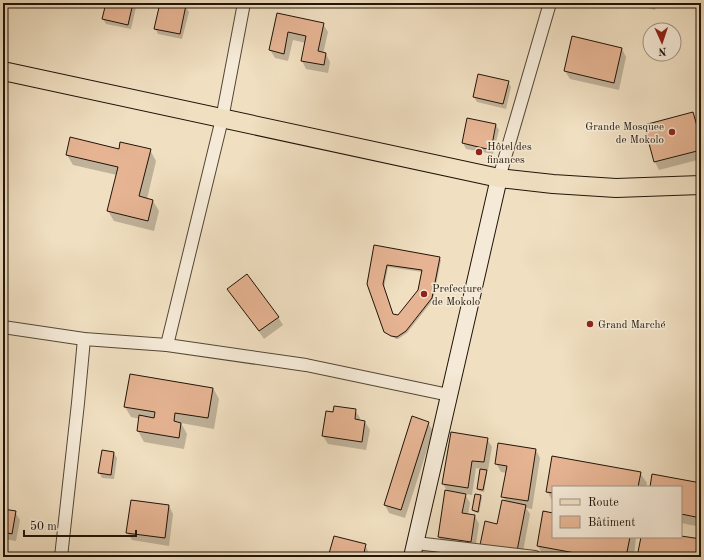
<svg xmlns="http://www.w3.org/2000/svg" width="704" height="560" font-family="'Old Standard TT',serif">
<rect width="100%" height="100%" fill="#f0dfc1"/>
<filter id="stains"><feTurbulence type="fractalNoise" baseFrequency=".005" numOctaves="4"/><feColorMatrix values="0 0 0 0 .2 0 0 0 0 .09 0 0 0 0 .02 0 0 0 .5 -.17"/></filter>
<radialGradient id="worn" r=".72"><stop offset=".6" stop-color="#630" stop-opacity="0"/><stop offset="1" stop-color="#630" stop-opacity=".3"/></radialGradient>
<g fill="#0003" fill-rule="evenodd">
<path d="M 107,3 L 137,3 L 131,29 L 106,24 L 103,19 Z"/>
<path d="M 161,3 L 171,3 L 185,6 L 189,12 L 182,39 L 158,34 L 155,28 Z"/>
<path d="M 630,3 L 656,3 L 655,10 Z"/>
<path d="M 278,15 L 323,24 L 328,32 L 323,54 L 326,54 L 330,62 L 328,73 L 306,69 L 302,61 L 306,43 L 293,40 L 288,61 L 275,58 L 270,50 Z"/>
<path d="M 622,49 L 626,57 L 619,90 L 570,79 L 565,71 Z"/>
<path d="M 508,82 L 511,87 L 506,109 L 477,102 L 474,97 Z"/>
<path d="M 693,113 L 697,121 L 701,134 L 701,159 L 659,170 L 655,162 L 645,125 Z"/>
<path d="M 468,119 L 496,125 L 499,130 L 493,154 L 466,149 L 463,143 Z"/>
<path d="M 120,150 L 150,150 L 156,161 L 147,199 L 153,201 L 159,211 L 154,231 L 114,221 L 108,211 L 117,175 L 73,165 L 67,155 Z"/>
<path d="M 374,246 L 439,258 L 441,260 L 433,300 L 407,333 L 398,339 L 396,339 L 385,331 ZM 388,267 L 422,272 L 419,290 L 398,316 L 393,315 L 384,288 Z"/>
<path d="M 229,289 L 278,317 L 283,325 L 264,339 Z"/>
<path d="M 213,388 L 219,399 L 214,429 L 181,423 L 187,434 L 184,449 L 144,442 L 138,431 L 140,419 L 131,417 L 125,407 Z"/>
<path d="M 355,410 L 360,418 L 360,421 L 365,422 L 370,430 L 366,450 L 328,444 L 323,436 L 334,414 Z"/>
<path d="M 428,423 L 433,431 L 405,518 L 389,513 L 385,505 Z"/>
<path d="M 487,439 L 492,447 L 488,470 L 485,470 L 487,473 L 484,492 L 479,491 L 478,489 L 481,469 L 476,468 L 472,495 L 465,494 L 470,503 L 468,515 L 475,516 L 479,524 L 475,550 L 444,545 L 439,537 L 448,492 L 443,484 Z"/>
<path d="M 536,450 L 540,458 L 532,509 L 526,508 L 530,514 L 522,557 L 498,525 L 506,502 L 503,496 L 507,473 L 501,472 L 496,463 Z"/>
<path d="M 114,453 L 117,458 L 114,479 L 102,478 L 99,472 Z"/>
<path d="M 553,457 L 640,473 L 647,483 L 646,487 L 553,487 L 553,502 L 547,491 Z"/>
<path d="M 701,484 L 701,527 L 681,523 L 681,487 L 651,487 Z"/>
<path d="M 476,495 L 481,496 L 482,498 L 479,513 L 474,512 L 473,510 Z"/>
<path d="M 169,506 L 173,514 L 169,546 L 132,540 L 127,532 Z"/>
<path d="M 3,510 L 15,512 L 20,520 L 16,541 L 3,539 Z"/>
<path d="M 544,512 L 553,514 L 553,537 L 636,537 L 634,557 L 544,557 L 538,546 Z"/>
<path d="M 365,545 L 371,557 L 329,557 Z"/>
</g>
<g fill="#e6b493" stroke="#201408" fill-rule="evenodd">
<path d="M 106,3 L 133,3 L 128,25 L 102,19 Z"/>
<path d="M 160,3 L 176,3 L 186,5 L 180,34 L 154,29 Z"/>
<path d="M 277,13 L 324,23 L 318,51 L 326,53 L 324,65 L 301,61 L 306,36 L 288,32 L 284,54 L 269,50 Z"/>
<path d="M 572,36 L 622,48 L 614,83 L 564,71 Z"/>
<path d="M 478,74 L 509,81 L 503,104 L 473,97 Z"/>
<path d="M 693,112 L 701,140 L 701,150 L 654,162 L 644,125 Z"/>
<path d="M 467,118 L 496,124 L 491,150 L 462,143 Z"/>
<path d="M 70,137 L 119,149 L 120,142 L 151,149 L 139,196 L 153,200 L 148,221 L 107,211 L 118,167 L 66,155 Z"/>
<path d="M 374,245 L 440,257 L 432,298 L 406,331 L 397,337 L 391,336 L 384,332 L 367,284 ZM 387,265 L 422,270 L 418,290 L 398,315 L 393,314 L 383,284 Z"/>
<path d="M 247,274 L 279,317 L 259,331 L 227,289 Z"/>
<path d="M 130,374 L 213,388 L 208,418 L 175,413 L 174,421 L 181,423 L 179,438 L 137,431 L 139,415 L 154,418 L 155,412 L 124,407 Z"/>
<path d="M 334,406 L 356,409 L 355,419 L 365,421 L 362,442 L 322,436 L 326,411 L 333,412 Z"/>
<path d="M 412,416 L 429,422 L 401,510 L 384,505 Z"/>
<path d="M 451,432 L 488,438 L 484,462 L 472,461 L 468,488 L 442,484 Z"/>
<path d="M 498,443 L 536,449 L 528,501 L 501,497 L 507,466 L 495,464 Z"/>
<path d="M 102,450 L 114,452 L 111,475 L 98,473 Z"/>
<path d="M 552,456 L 641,472 L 638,487 L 553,487 L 553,493 L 546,492 Z"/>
<path d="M 480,469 L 487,470 L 483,490 L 477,489 Z"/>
<path d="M 652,474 L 701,483 L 701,518 L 681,514 L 681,487 L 650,487 Z"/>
<path d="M 445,490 L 466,494 L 462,513 L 475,515 L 471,542 L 438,537 Z"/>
<path d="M 475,494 L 481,495 L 478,512 L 472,510 Z"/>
<path d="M 131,500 L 169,505 L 165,538 L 126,533 Z"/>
<path d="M 502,500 L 526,505 L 517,551 L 480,545 L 485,521 L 497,524 Z"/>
<path d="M 3,509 L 16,511 L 12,534 L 3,532 Z"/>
<path d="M 543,511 L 553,513 L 553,537 L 630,537 L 626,557 L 597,557 L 537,546 Z"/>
<path d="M 334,536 L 366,544 L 363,557 L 328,557 Z"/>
<path d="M 681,536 L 701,539 L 701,557 L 637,557 L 641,537 L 681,537 Z"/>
</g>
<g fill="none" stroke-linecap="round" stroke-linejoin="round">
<defs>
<g id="street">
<path d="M 499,178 L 550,3"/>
<path d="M 3,327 L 84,339 L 167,345 L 306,365 L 449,395"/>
<path d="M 167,345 L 222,119 L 244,3"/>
<path d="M 416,543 L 535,557"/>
<path d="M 61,557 L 78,403 L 84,339"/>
</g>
<path id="secondary" d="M 412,557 L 499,178"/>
<path id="primary" d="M 3,71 L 499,178 L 553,184 L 616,188 L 701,185"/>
</defs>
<use href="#street" stroke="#544736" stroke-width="14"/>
<use href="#secondary" stroke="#201408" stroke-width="18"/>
<use href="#primary" stroke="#201408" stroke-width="20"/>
<use href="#street" stroke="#f5ead7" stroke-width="12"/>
<use href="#secondary" stroke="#f5ead7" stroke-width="16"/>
<use href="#primary" stroke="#f0dfc1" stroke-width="18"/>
</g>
<g fill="#8f2418" stroke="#f5ead7" stroke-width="1.5">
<circle cx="672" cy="132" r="4"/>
<circle cx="479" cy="152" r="4"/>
<circle cx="424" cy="294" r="4"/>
<circle cx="590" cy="324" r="4"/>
</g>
<g text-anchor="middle" stroke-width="3" stroke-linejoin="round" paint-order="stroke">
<g font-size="11" fill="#201408" stroke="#f5ead7" text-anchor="start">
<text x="664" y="130" text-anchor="end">Grande Mosquee<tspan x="664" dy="13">de Mokolo</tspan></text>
<text x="487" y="150">Hôtel des<tspan x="487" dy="13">finances</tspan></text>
<text x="432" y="292">Prefecture<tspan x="432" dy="13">de Mokolo</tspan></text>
<text x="598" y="328">Grand Marché</text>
</g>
</g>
<rect width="704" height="560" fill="none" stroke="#f0dfc1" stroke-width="16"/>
<rect x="4" y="4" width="696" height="552" fill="none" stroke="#201408" stroke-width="2"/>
<rect x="8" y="8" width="688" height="544" fill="none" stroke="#201408"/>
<rect x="552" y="486" width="130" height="52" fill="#f5ead7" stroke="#a09484"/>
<rect x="560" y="499" width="20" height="6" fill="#f0dfc1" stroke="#a09484"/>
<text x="588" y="506" font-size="12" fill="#201408">Route</text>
<rect x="560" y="516" width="20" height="12" fill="#e6b493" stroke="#a09484"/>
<text x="588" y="526" font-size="12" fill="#201408">Bâtiment</text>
<g transform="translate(662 42) rotate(177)"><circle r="19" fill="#f5ead7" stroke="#a09484"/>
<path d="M0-3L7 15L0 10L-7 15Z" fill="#8f2418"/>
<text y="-6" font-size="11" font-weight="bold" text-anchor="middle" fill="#201408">N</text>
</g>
<path d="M24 530v6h112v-6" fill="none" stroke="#201408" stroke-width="2"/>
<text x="30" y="530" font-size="12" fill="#201408" stroke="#f5ead7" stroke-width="3" paint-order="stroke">50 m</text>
<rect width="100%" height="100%" filter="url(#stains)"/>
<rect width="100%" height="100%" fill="url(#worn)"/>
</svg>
